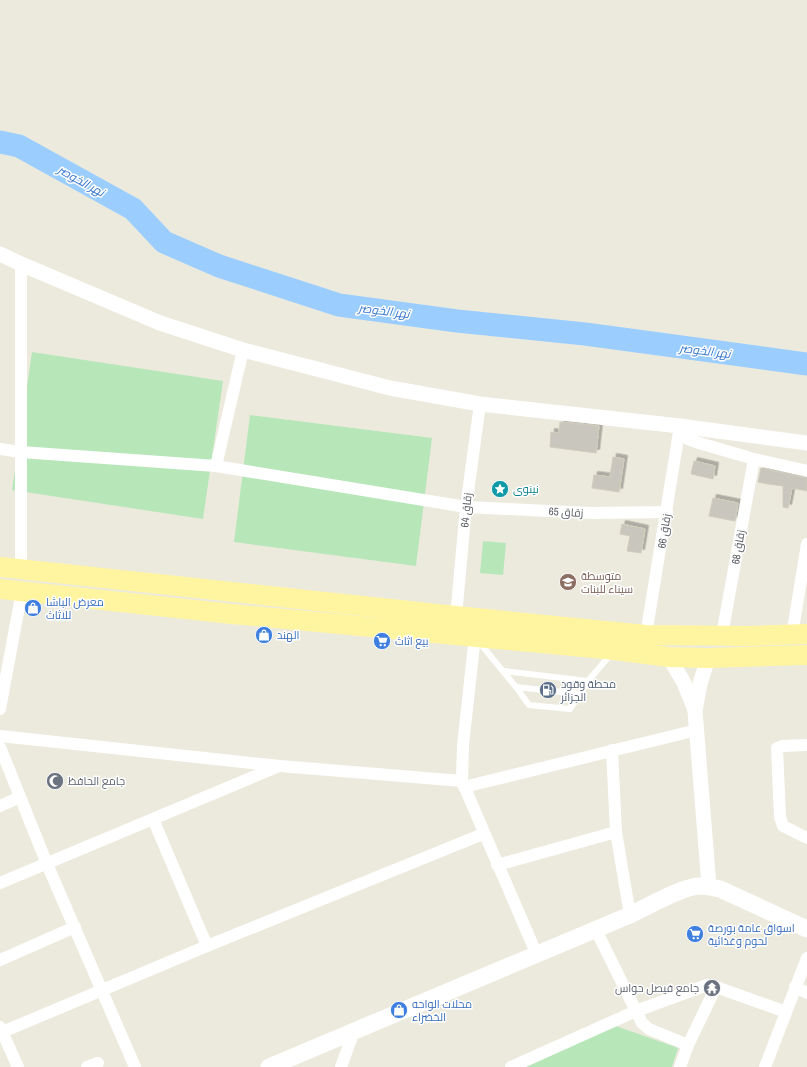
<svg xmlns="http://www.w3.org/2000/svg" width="807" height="1067" font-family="'Archivo Narrow',Cairo,sans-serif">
<defs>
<filter id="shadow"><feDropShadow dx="3.5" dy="-3.5" stdDeviation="0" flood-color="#0004"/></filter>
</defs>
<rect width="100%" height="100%" fill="#eceadd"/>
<g fill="#b7e7b9">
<path d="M 32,352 L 223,381 L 203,519 L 12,490 Z"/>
<path d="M 250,415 L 432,438 L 416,566 L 234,542 Z"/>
<path d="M 483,541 L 506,543 L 503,575 L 480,573 Z"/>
<path d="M 616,1026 L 678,1048 L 672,1067 L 526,1067 Z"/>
</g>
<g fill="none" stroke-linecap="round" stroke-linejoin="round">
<path stroke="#9bceff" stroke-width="23" d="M 0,142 L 19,146 L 133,209 L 164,242 L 219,266 L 339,305 L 457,321 L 585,334 L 807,364"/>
</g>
<g fill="#c9c6bd" stroke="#d1ccbc" filter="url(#shadow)">
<path d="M 560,422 L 599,426 L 596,453 L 550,447 L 551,432 L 559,433 Z"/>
<path d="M 613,457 L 624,459 L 619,492 L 592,488 L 594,475 L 610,477 Z"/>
<path d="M 694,461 L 715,466 L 713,479 L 691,474 Z"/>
<path d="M 761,468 L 807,478 L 807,491 L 792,488 L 788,508 L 783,507 L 783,486 L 768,484 L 758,482 Z"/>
<path d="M 713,498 L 738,503 L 735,521 L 709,516 Z"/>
<path d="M 622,524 L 645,529 L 641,553 L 627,551 L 630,536 L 620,534 Z"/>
</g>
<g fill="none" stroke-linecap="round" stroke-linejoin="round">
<g stroke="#fff" stroke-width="6">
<path d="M 479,642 L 516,687 L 580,694 L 588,681 L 611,654"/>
<path d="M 504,671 L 588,681"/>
<path d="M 516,687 L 529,705 L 570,709 L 580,694"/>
</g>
<g stroke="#fff" stroke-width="12">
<path d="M 680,426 L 688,439 L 699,443 L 754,459 L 807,471"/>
<path d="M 0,449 L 21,452 L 216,466 L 466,507 L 590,513 L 667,512"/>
<path d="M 216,466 L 243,350"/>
<path d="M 21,569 L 21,264"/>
<path d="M 456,616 L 466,507 L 480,404"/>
<path d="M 646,635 L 680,426"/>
<path d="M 722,635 L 754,459"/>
<path d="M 792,635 L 807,544"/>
<path d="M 475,636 L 463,745 L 462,781 L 537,955"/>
<path d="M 0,709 L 22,591"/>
<path d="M 0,736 L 280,766 L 462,781"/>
<path d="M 807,745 L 782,746 L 777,748 L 780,817 L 783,826 L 807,838"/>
<path d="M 0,747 L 47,864 L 135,1067"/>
<path d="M 612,750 L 616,832 L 630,915"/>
<path d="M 464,787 L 697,730"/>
<path d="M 0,806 L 20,797"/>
<path d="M 153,819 L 207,946"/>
<path d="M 497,865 L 616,832"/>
<path d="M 0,883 L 279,766"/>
<path d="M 596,930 L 642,1023 L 649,1029 L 688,1045"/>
<path d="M 0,960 L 75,927"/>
<path d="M 716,987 L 786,1012"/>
<path d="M 795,987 L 807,993"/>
<path d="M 0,1027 L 18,1067"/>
<path d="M 0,1033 L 207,946 L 483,834"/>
<path d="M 87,1067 L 98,1063"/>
<path d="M 341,1067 L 354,1031"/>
<path d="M 511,1067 L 636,1011 L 707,985 L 716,987 L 688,1045 L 680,1067"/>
<path d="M 765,1067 L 807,958"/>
</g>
<g stroke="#fff" stroke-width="15">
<path d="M 0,254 L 21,264 L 160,323 L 243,350 L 390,388 L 480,404 L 680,426 L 807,443"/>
<path d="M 669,657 L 684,683 L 695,710"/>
<path d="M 708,658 L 700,684 L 695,711 L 709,886"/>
</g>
<path stroke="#fff" stroke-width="17" d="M 269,1067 L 630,915 C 647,907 681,887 699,886 C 706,886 713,887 720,889 L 807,929"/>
<g stroke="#fff5a0" stroke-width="20">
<path d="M 0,567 L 456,616 L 646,635 L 751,636 L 807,634"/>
<path d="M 0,589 L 232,614 L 615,650 L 669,657 L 708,658 L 807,655"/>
</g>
</g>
<defs>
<symbol id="sight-disc" viewBox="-11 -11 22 22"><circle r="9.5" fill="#0f9aa8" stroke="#fff"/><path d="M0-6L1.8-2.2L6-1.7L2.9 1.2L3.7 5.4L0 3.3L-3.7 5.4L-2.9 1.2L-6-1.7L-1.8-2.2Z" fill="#fff"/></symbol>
<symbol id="school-disc" viewBox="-11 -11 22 22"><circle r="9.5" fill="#8d6e63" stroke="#fff"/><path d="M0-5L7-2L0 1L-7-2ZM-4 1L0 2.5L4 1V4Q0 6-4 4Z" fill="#fff"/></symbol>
<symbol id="shop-disc" viewBox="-11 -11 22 22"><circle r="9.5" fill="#3f7fe0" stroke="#fff"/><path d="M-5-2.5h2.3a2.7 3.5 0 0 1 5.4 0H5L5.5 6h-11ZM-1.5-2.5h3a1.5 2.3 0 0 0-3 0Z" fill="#fff"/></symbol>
<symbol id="supermarket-disc" viewBox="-11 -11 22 22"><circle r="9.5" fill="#3f7fe0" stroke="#fff"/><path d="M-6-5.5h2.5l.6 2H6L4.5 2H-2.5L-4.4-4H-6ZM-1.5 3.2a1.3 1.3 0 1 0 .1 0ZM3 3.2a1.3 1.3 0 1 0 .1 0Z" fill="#fff"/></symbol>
<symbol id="fuel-disc" viewBox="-11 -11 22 22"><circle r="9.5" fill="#5c6f8a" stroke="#fff"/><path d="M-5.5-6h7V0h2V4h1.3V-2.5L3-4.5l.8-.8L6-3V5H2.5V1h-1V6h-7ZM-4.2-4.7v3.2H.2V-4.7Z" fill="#fff"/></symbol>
<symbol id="mosque-disc" viewBox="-11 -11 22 22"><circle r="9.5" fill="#6b7280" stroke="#fff"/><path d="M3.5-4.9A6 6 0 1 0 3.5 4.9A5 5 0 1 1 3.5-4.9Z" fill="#fff"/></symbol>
<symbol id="temple-disc" viewBox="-11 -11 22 22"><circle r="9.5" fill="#6b7280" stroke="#fff"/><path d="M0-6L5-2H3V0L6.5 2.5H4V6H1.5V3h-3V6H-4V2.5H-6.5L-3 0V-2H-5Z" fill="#fff"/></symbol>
</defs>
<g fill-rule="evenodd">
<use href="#sight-disc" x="490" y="479" width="20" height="20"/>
<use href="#school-disc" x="558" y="572" width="20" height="20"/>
<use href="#shop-disc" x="23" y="598" width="20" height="20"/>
<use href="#shop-disc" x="254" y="625" width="20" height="20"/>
<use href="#supermarket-disc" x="372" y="631" width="20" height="20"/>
<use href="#fuel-disc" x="538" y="680" width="20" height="20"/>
<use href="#mosque-disc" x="45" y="771" width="20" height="20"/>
<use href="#supermarket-disc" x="685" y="924" width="20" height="20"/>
<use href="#temple-disc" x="702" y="978" width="20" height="20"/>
<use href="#shop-disc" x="389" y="1000" width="20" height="20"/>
</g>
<g text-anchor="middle" stroke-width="3" stroke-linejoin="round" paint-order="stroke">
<g font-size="11" fill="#0d838f" stroke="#fff" text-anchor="start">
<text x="513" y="493">نينوى</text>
</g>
<g font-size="11" fill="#575b61" stroke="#fff">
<text transform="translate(466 510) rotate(-84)" y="4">زقاق 64</text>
<text transform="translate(566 512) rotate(3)" y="4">زقاق 65</text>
<text transform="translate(664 531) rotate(-81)" y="4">زقاق 66</text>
<text transform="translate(738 547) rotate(-80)" y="4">زقاق 68</text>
</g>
<g font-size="11" fill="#785e54" stroke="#fff" text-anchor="start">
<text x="581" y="580">متوسطة<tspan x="581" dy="13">سيناء للبنات</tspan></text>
</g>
<g font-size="11" fill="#366cbe" stroke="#fff" text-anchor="start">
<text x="46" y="606">معرض الباشا<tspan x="46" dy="13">للاثاث</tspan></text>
<text x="277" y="639">الهند</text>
<text x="395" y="645">بيع اثاث</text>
<text x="708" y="932">اسواق عامة بورصة<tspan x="708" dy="13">لحوم وغذائية</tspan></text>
<text x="412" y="1008">محلات الواحه<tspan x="412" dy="13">الخضراء</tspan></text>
</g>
<g font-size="11" fill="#4e5e75" stroke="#fff" text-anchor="start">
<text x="561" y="688">محطة وقود<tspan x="561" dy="13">الجزائر</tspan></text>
</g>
<g font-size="11" fill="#5b616d" stroke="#fff" text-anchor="start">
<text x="68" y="785">جامع الحافظ</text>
<text x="699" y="992" text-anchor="end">جامع فيصل حواس</text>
</g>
<g font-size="12" font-style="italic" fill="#3375cd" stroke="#fff">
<text transform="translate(81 181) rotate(29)" y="4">نهر الخوصر</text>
<text transform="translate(384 311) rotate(7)" y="4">نهر الخوصر</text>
<text transform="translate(705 351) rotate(7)" y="4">نهر الخوصر</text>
</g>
</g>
</svg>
